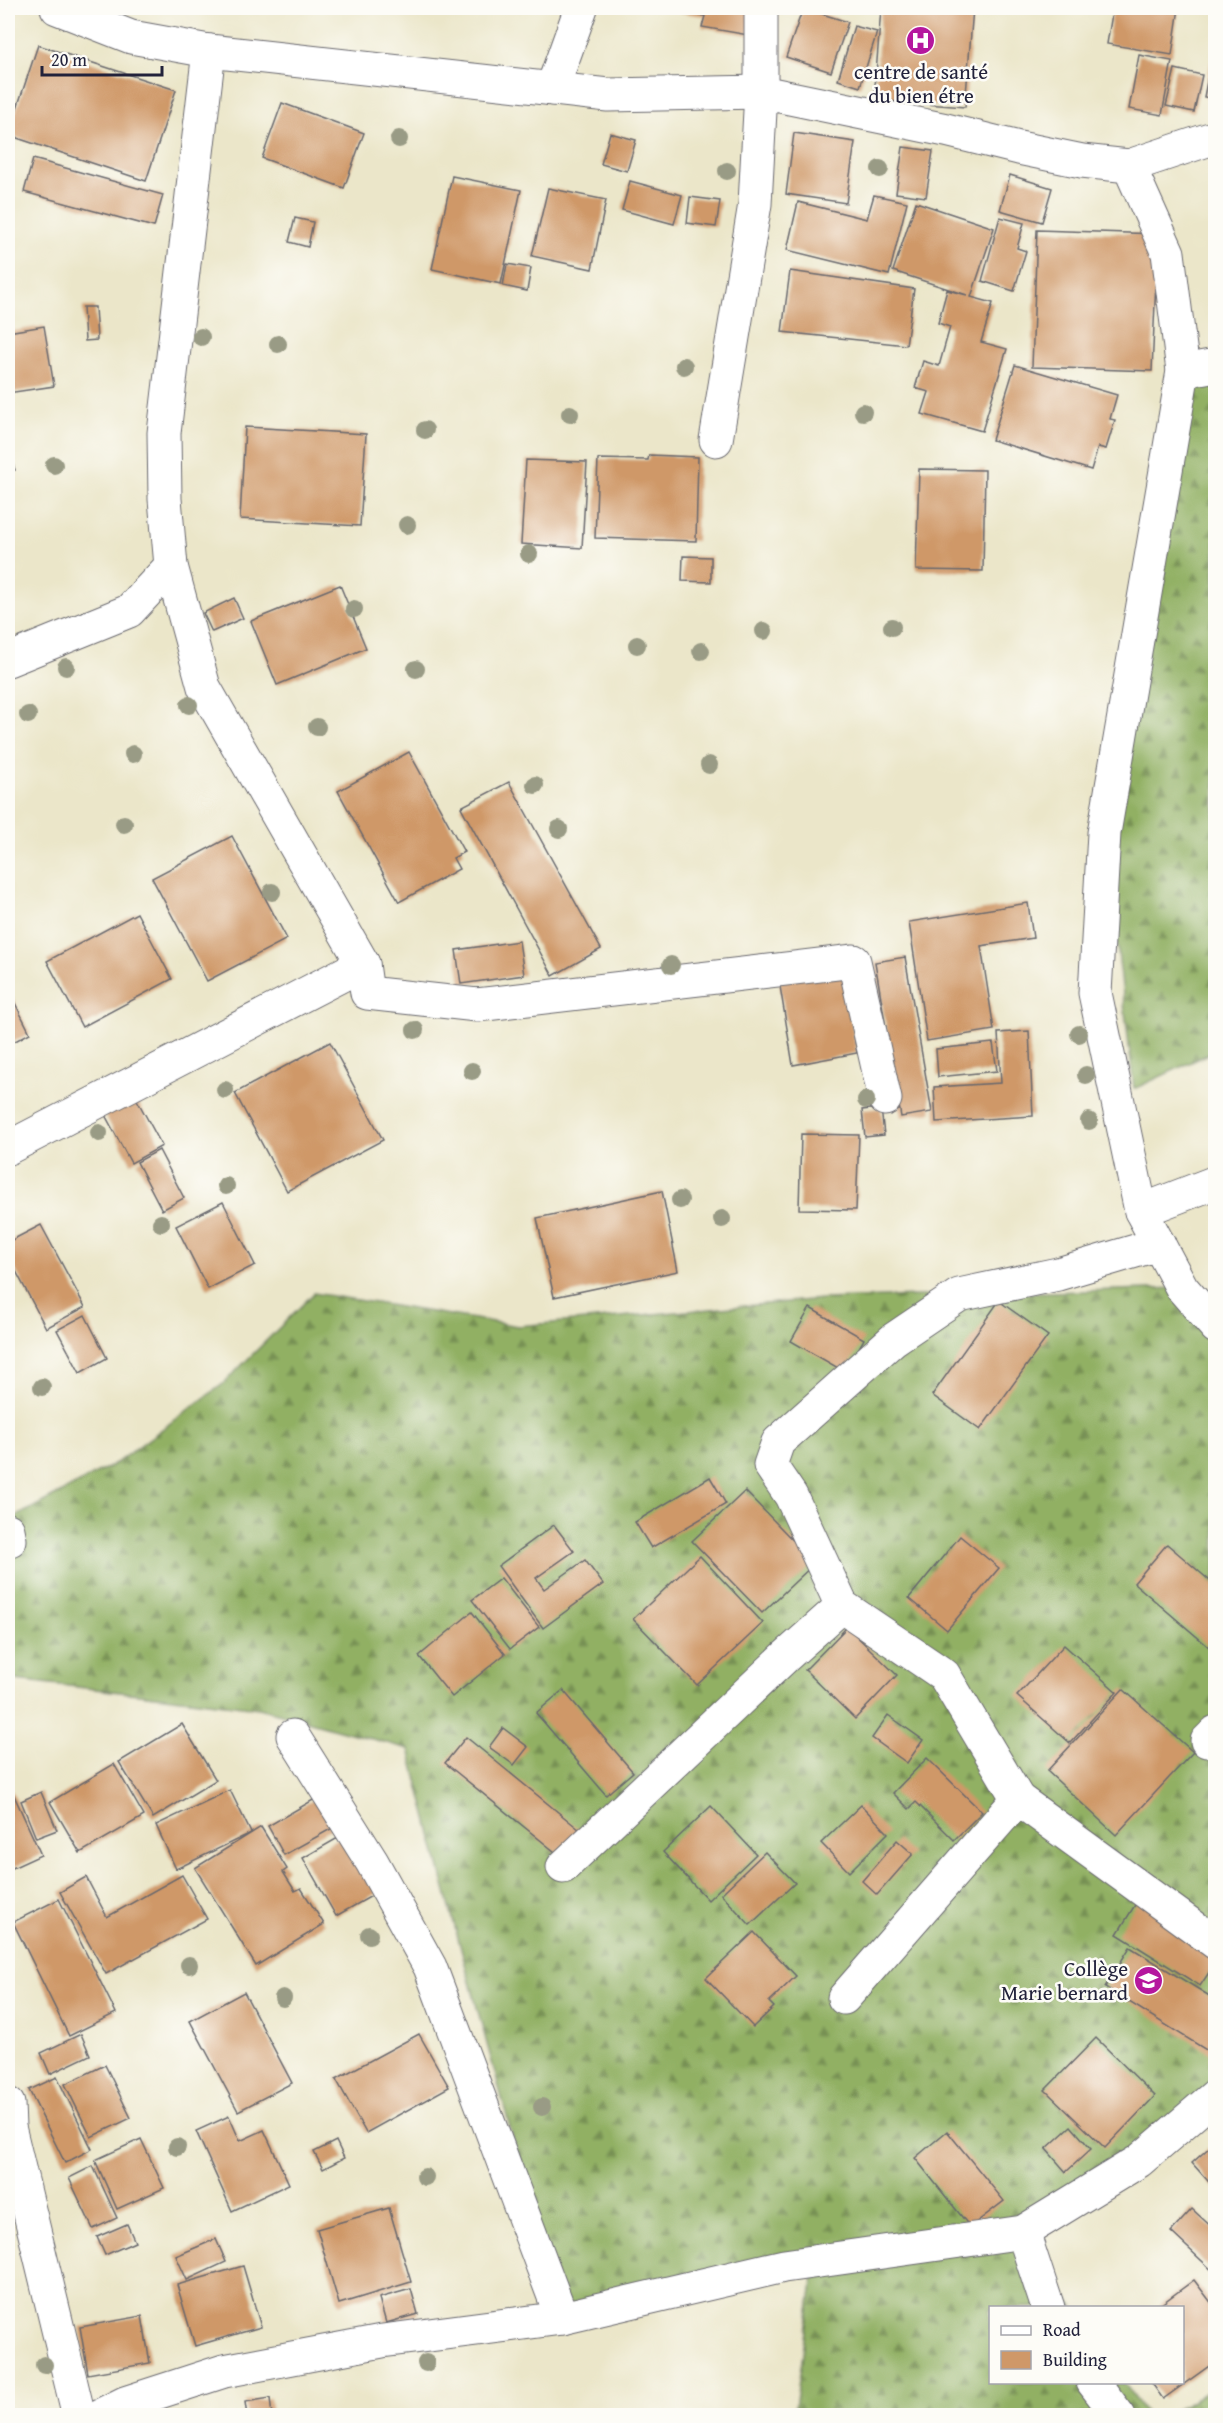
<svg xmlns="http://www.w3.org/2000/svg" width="1223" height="2423" font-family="'Gentium Book Plus',serif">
<defs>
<pattern id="forest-firs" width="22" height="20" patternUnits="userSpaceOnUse" patternTransform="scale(1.5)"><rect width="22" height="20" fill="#91b063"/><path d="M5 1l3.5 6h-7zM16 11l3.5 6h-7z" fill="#768f53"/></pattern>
</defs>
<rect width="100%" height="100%" fill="#fdfcf7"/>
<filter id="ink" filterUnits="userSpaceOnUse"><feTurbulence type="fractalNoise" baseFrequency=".0167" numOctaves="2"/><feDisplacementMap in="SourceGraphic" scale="12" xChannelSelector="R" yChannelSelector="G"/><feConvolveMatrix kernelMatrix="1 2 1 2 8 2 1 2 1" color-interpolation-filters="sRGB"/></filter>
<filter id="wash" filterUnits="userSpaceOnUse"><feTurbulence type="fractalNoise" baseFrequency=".008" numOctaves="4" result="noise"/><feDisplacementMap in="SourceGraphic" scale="24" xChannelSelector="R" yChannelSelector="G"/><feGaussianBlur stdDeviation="1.35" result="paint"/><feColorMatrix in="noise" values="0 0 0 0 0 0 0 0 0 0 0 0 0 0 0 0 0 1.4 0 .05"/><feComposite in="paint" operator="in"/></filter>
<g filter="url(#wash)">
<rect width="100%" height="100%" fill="#ebe6c9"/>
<g fill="url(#forest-firs)" stroke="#5a694f" stroke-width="1.5">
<path d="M 1215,382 L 1215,1051 L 1134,1089 L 1104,833 L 1194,386 Z"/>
<path d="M 1182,1288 L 1216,1327 L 1215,2102 L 1023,2232 L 1074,2307 L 990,2308 L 990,2382 L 1124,2383 L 1147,2415 L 794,2415 L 816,2262 L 562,2318 L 452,1916 L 409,1749 L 259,1708 L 8,1679 L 8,1521 L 116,1463 L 223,1384 L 314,1293 L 518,1326 L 822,1299 Z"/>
<path d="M 1215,2387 L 1215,2415 L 1167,2415 Z"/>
</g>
<g id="blocks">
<g fill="#cf9868">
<path d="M 663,8 L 753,8 L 748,35 L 702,27 L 705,16 L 663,10 Z"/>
<path d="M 803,8 L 848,22 L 831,72 L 786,57 Z"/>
<path d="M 881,8 L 973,8 L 965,107 L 874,100 Z"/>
<path d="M 1113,8 L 1179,8 L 1172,55 L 1107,44 Z"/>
<path d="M 854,26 L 877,32 L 860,87 L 838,80 Z"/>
<path d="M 38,45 L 176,90 L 146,181 L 8,135 Z"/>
<path d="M 1214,46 L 1216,46 L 1216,99 L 1204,97 Z"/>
<path d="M 1139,55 L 1172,61 L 1162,115 L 1129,109 Z"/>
<path d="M 1175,69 L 1202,75 L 1194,112 L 1166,106 Z"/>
<path d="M 282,103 L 364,133 L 344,188 L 262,158 Z"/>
<path d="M 610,133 L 636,140 L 627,171 L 601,164 Z"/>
<path d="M 794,133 L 855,142 L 846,203 L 786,194 Z"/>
<path d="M 903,147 L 933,151 L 926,197 L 896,193 Z"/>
<path d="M 33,159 L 163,195 L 154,227 L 24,192 Z"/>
<path d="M 1010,175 L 1052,188 L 1042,222 L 1000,210 Z"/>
<path d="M 452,176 L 521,190 L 501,284 L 432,269 Z"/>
<path d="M 630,181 L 682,195 L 674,224 L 622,210 Z"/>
<path d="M 548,188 L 606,200 L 592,269 L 532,256 Z"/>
<path d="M 874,195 L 907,202 L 889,275 L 787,250 L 798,202 L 867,219 Z"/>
<path d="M 690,197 L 720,201 L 716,227 L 687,223 Z"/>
<path d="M 916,202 L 994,228 L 971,297 L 993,303 L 981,342 L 1007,349 L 982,431 L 922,414 L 929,392 L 915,388 L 923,361 L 939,366 L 950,327 L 938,323 L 947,290 L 967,295 L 893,271 Z"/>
<path d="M 1000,217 L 1024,223 L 1017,248 L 1026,251 L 1014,291 L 982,281 Z"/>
<path d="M 295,218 L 313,222 L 308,247 L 289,242 Z"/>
<path d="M 1037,230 L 1158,234 L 1152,371 L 1032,367 Z"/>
<path d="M 507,264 L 531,268 L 527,291 L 503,286 Z"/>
<path d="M 790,271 L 914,289 L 906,345 L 782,332 Z"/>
<path d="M 83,307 L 95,307 L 97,340 L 85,341 Z"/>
<path d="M 44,326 L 54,386 L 8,393 L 8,332 Z"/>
<path d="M 1015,365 L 1117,395 L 1110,419 L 1115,420 L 1106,449 L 1098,447 L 1091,470 L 992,440 Z"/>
<path d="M 245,427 L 366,434 L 360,526 L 240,519 Z"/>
<path d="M 8,449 L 15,470 L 8,473 Z"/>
<path d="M 649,455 L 698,457 L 696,541 L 595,538 L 598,459 L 648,460 Z"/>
<path d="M 526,460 L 587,462 L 582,548 L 521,544 Z"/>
<path d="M 919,469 L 985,470 L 983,571 L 916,570 Z"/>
<path d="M 683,556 L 711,557 L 711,582 L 682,581 Z"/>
<path d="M 340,585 L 366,648 L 277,685 L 251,621 Z"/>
<path d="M 234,598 L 243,618 L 212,632 L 203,613 Z"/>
<path d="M 409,752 L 464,852 L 453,858 L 459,869 L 399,902 L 338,791 Z"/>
<path d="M 509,782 L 601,949 L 553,976 L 461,807 Z"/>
<path d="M 232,836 L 287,939 L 207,981 L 152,878 Z"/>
<path d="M 1028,903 L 1033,938 L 981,946 L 994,1030 L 927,1041 L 909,922 Z"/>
<path d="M 137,913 L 172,979 L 82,1027 L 47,961 Z"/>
<path d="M 519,941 L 524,975 L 461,984 L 456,950 Z"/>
<path d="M 905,957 L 932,1112 L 901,1117 L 875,962 Z"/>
<path d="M 842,968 L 857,1053 L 793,1065 L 779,980 Z"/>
<path d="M 8,989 L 30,1033 L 8,1045 Z"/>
<path d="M 1029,1031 L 1033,1116 L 936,1122 L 934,1087 L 1001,1083 L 998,1033 Z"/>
<path d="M 330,1042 L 383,1140 L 287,1191 L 235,1093 Z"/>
<path d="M 993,1043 L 997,1071 L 938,1077 L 936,1049 Z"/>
<path d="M 135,1096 L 162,1146 L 131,1163 L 104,1113 Z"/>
<path d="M 881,1108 L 884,1135 L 865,1137 L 862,1110 Z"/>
<path d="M 801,1134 L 859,1135 L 856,1210 L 799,1209 Z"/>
<path d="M 159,1150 L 184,1198 L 162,1210 L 137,1162 Z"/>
<path d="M 662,1191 L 678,1271 L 554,1297 L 537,1218 Z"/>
<path d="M 223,1202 L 255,1265 L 208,1289 L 176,1226 Z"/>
<path d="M 41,1225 L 85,1307 L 46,1328 L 8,1256 L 8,1242 Z"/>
<path d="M 999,1301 L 1048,1336 L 980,1430 L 932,1395 Z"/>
<path d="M 810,1308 L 864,1339 L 845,1372 L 791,1341 Z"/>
<path d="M 85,1315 L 107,1358 L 80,1373 L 57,1330 Z"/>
<path d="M 710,1477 L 726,1504 L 651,1548 L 635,1522 Z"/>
<path d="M 745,1491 L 815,1563 L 762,1613 L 692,1541 Z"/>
<path d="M 554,1525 L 574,1551 L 536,1578 L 544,1589 L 585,1560 L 603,1584 L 543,1628 L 498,1566 Z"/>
<path d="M 960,1536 L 999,1568 L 947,1630 L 909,1598 Z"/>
<path d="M 1167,1544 L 1216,1586 L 1216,1653 L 1134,1583 Z"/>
<path d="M 700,1556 L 763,1623 L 697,1685 L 633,1619 Z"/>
<path d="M 501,1578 L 539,1627 L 510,1649 L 472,1600 Z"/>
<path d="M 472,1612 L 505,1654 L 452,1697 L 419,1656 Z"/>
<path d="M 847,1627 L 897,1675 L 855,1719 L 805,1670 Z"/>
<path d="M 1064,1645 L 1117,1692 L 1070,1743 L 1017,1696 Z"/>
<path d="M 1123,1689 L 1193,1752 L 1116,1835 L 1047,1771 Z"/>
<path d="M 563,1690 L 633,1772 L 606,1795 L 536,1713 Z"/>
<path d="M 888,1715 L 923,1740 L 907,1763 L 872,1738 Z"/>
<path d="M 182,1724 L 216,1780 L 153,1818 L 119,1762 Z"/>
<path d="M 503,1728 L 528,1747 L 514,1765 L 489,1747 Z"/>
<path d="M 466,1737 L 580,1830 L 560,1856 L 445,1763 Z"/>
<path d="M 927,1758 L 982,1812 L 954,1840 L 916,1802 L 909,1809 L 893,1793 Z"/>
<path d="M 114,1764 L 144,1816 L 80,1853 L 50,1802 Z"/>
<path d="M 230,1790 L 251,1833 L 176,1869 L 156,1825 Z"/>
<path d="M 12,1791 L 41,1855 L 8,1870 L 8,1793 Z"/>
<path d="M 41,1792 L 57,1830 L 36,1838 L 21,1801 Z"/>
<path d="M 320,1796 L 338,1825 L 284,1855 L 268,1826 Z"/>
<path d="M 861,1805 L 888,1833 L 849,1872 L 821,1843 Z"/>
<path d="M 711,1806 L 756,1854 L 708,1900 L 663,1852 Z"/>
<path d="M 261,1827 L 287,1869 L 283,1872 L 295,1891 L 301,1888 L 324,1924 L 256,1966 L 195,1868 Z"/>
<path d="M 343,1835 L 377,1893 L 336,1916 L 303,1858 Z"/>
<path d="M 897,1840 L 913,1854 L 877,1895 L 862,1881 Z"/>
<path d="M 765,1852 L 795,1883 L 750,1925 L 721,1894 Z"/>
<path d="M 182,1875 L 207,1919 L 106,1974 L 60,1892 L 86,1877 L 107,1917 Z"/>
<path d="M 59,1899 L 116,2013 L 69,2036 L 13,1922 Z"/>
<path d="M 1138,1900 L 1216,1949 L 1216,1962 L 1200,1986 L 1117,1934 Z"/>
<path d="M 754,1932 L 796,1976 L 769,2002 L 774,2007 L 753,2027 L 706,1978 Z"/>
<path d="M 1130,1947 L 1216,2000 L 1216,2045 L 1211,2053 L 1105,1987 Z"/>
<path d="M 244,1992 L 292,2083 L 238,2111 L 190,2021 Z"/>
<path d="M 81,2034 L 90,2055 L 50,2074 L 41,2053 Z"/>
<path d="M 419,2034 L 449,2087 L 366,2133 L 336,2079 Z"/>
<path d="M 1096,2038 L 1155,2096 L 1105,2148 L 1045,2090 Z"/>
<path d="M 1216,2050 L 1216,2063 L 1209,2058 Z"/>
<path d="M 105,2065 L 131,2118 L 91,2137 L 65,2084 Z"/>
<path d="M 57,2077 L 92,2149 L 65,2163 L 29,2090 Z"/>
<path d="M 229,2116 L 240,2141 L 264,2130 L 289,2184 L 232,2211 L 196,2131 Z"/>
<path d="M 1071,2126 L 1091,2149 L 1066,2172 L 1046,2149 Z"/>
<path d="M 947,2131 L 1004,2201 L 970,2227 L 915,2158 Z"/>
<path d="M 141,2139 L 164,2188 L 117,2209 L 95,2160 Z"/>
<path d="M 336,2141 L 344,2158 L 323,2169 L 314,2152 Z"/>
<path d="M 1212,2145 L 1216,2149 L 1216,2190 L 1192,2163 Z"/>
<path d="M 93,2166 L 117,2218 L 93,2229 L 69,2178 Z"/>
<path d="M 389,2208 L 411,2282 L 339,2304 L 317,2229 Z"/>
<path d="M 1192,2209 L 1216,2231 L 1216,2274 L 1171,2232 Z"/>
<path d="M 127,2224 L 135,2242 L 105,2255 L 97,2237 Z"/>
<path d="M 216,2239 L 226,2262 L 187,2280 L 176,2256 Z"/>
<path d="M 243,2266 L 261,2327 L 195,2346 L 177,2285 Z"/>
<path d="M 1194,2280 L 1216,2309 L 1216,2361 L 1163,2399 L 1151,2382 L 1182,2382 L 1182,2308 L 1156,2308 Z"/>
<path d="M 411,2289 L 418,2314 L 386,2323 L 379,2298 Z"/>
<path d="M 142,2316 L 150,2363 L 88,2374 L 80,2327 Z"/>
<path d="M 270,2398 L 272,2416 L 247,2416 L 245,2402 Z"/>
</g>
</g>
</g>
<g filter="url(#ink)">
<use href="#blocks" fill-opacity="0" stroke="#68676d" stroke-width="1.5"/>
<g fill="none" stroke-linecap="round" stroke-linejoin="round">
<defs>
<g id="minor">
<path d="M 57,8 L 131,37 L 209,51 L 608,95 L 761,92 L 946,130 L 1019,148 L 1082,161 L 1129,166 L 1168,253 L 1183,371 L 1104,833 L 1095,993 L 1141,1211 L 1182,1288 L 1216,1327"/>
<path d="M 209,51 L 164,433 L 165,499 L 171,566 L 204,687 L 363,964 L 367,993 L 477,1005 L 854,961 L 885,1099"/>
<path d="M 552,89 L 581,8"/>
<path d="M 1129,166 L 1216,137"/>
<path d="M 1183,371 L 1216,365"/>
<path d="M 716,440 L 755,204 L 761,92 L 761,8"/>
<path d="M 8,660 L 129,611 L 171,566"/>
<path d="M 8,1148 L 363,964"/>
<path d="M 1141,1211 L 1216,1182"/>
<path d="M 8,1530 L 10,1540"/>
<path d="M 293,1736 L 372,1862 L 430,1967 L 562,2318"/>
<path d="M 1207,1741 L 1216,1732"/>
<path d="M 1018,1799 L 944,1675 L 842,1606 L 791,1496 L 770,1465 L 778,1442 L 894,1339 L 959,1295 L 1058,1274 L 1159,1244"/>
<path d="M 563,1867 L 785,1657 L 842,1606"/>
<path d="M 844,1998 L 1018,1799 L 1216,1943"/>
<path d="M 8,2104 L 9,2127 L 79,2416"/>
<path d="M 1023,2232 L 1048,2308"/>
<path d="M 1093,2382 L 1119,2416"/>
<path d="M 99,2416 L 125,2403 L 224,2371 L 382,2341 L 562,2318 L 784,2266 L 1023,2232 L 1139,2161 L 1216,2095"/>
</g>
</defs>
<use href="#minor" stroke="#68676d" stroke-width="35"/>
<use href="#minor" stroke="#fff" stroke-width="33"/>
</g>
<g fill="#999b85">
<circle cx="399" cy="139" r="9"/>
<circle cx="880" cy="169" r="9"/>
<circle cx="727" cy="171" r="9"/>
<circle cx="201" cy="337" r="9"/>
<circle cx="278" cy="344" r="9"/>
<circle cx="684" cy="366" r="9"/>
<circle cx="863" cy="412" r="9"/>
<circle cx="570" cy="414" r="9"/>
<circle cx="425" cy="430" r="9"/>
<circle cx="54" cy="465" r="9"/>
<circle cx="407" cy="525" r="9"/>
<circle cx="529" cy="554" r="9"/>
<circle cx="354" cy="609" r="9"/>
<circle cx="892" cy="627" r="9"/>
<circle cx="764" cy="631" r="9"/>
<circle cx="637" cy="645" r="9"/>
<circle cx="701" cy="651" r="9"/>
<circle cx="66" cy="667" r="9"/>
<circle cx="416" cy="669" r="9"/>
<circle cx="189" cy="705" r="9"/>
<circle cx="28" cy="715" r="9"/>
<circle cx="317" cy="727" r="9"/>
<circle cx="133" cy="754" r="9"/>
<circle cx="709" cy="765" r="9"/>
<circle cx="535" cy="785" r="9"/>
<circle cx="124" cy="824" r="9"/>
<circle cx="559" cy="829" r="9"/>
<circle cx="272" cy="892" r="9"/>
<circle cx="671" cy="965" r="9"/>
<circle cx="415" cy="1030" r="9"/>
<circle cx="1079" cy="1034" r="9"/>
<circle cx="472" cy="1071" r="9"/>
<circle cx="1086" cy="1075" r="9"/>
<circle cx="225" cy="1090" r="9"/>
<circle cx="866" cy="1100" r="9"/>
<circle cx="1089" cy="1121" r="9"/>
<circle cx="99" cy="1133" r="9"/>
<circle cx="226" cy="1186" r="9"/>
<circle cx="680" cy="1200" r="9"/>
<circle cx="722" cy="1219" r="9"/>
<circle cx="161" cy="1223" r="9"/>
<circle cx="42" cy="1387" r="9"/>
<circle cx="369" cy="1935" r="9"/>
<circle cx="189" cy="1965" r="9"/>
<circle cx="283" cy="1998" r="9"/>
<circle cx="542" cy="2107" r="9"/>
<circle cx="177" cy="2147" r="9"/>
<circle cx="425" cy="2177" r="9"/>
<circle cx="426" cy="2363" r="9"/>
<circle cx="44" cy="2365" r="9"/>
</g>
</g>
<defs>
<symbol id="hospital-disc" viewBox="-11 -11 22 22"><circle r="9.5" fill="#b5179e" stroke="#fdfcf7"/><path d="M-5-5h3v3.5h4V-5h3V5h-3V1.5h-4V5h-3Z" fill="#fff"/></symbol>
<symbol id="school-disc" viewBox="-11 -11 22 22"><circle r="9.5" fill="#b5179e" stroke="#fdfcf7"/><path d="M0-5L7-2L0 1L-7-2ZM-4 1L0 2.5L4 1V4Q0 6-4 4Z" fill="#fff"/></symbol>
</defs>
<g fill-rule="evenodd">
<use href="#hospital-disc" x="904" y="24" width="33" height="33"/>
<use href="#school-disc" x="1132" y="1964" width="33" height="33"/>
</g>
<g text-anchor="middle" stroke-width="5" stroke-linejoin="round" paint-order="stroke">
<g font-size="21" fill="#22223b" stroke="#fdfcf7">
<text x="921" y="79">centre de santé<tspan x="921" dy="24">du bien étre</tspan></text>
<text x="1128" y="1976" text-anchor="end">Collège<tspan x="1128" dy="24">Marie bernard</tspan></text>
</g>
</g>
<rect width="1223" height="2423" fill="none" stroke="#fdfcf7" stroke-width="30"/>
<rect x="989" y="2306" width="195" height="78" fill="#fdfcf7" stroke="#a5a5ac" stroke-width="1.5"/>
<rect x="1001" y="2326" width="30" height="9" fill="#ffffff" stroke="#a5a5ac" stroke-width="1.5"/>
<text x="1043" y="2336" font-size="18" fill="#22223b">Road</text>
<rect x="1001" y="2351" width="30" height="18" fill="#cf9868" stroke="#a5a5ac" stroke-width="1.5"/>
<text x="1043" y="2366" font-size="18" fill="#22223b">Building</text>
<path d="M42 66v9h120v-9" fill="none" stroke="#22223b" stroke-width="3"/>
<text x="51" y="66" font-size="18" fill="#22223b" stroke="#fdfcf7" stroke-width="4.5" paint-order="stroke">20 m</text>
</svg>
